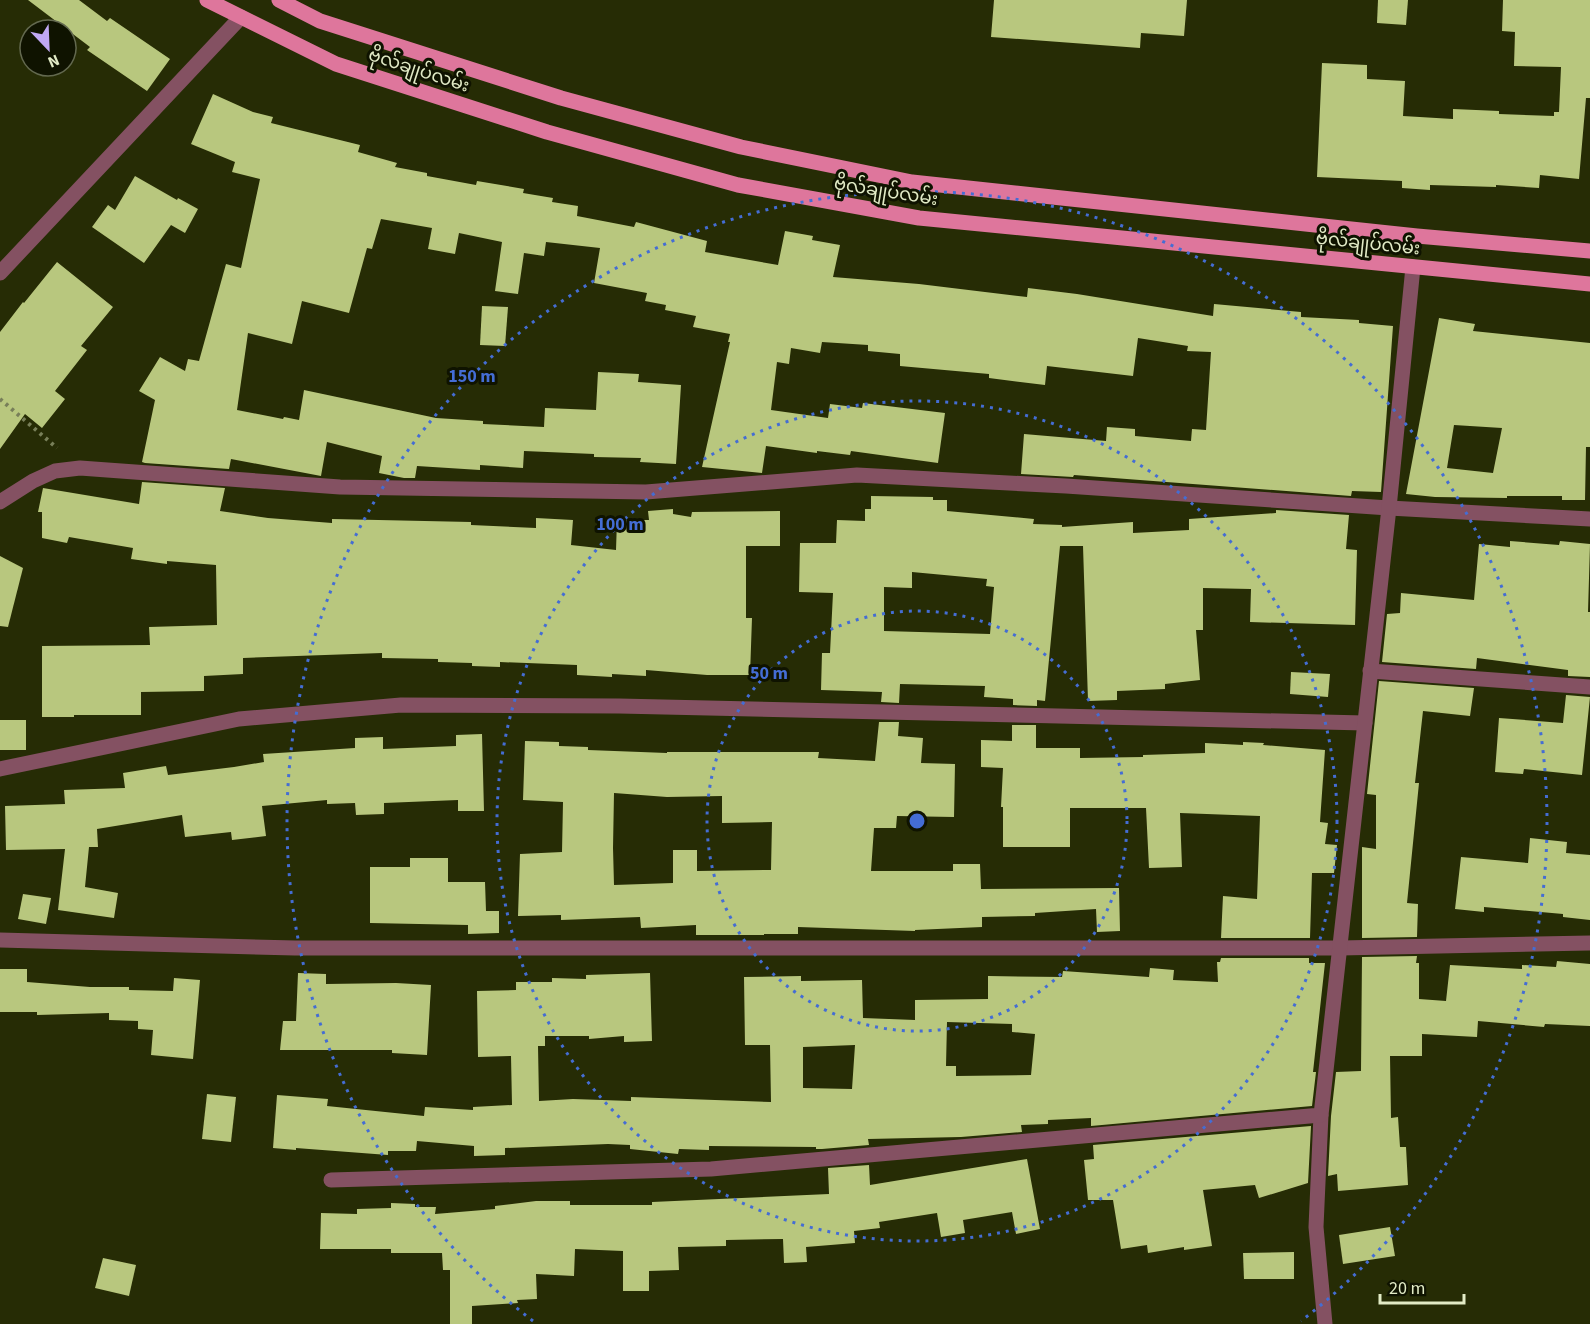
<svg xmlns="http://www.w3.org/2000/svg" width="1590" height="1324" font-family="'Source Sans 3','Noto Sans Myanmar',sans-serif">
<rect width="100%" height="100%" fill="#262c05"/>
<g fill="#b8c77e" fill-rule="evenodd">
<path d="M 28,0 L 79,0 L 107,21 L 110,18 L 170,59 L 147,91 L 87,50 L 90,47 Z"/>
<path d="M 994,0 L 1187,0 L 1184,36 L 1141,33 L 1140,48 L 991,37 Z"/>
<path d="M 1378,0 L 1408,0 L 1406,25 L 1377,23 Z"/>
<path d="M 1503,0 L 1590,0 L 1590,98 L 1586,98 L 1579,179 L 1540,175 L 1539,188 L 1496,185 L 1496,187 L 1430,185 L 1430,190 L 1402,188 L 1402,181 L 1317,177 L 1322,63 L 1367,65 L 1367,79 L 1405,81 L 1403,116 L 1453,119 L 1453,109 L 1499,111 L 1499,114 L 1554,116 L 1554,112 L 1559,112 L 1561,67 L 1514,66 L 1515,32 L 1502,31 Z"/>
<path d="M 213,94 L 253,112 L 273,117 L 271,123 L 360,145 L 358,152 L 397,163 L 395,167 L 427,173 L 427,176 L 476,185 L 477,181 L 524,189 L 523,193 L 553,198 L 552,202 L 578,206 L 577,216 L 634,227 L 636,222 L 707,241 L 705,252 L 778,265 L 785,231 L 813,236 L 812,240 L 840,245 L 833,277 L 919,284 L 1027,297 L 1028,288 L 1077,294 L 1213,316 L 1214,304 L 1301,312 L 1301,317 L 1359,320 L 1359,323 L 1393,326 L 1381,492 L 1352,491 L 1351,496 L 1074,475 L 1073,477 L 1021,474 L 1024,434 L 1106,441 L 1107,427 L 1135,429 L 1135,436 L 1191,441 L 1192,429 L 1206,430 L 1211,352 L 1187,351 L 1188,346 L 1138,338 L 1133,376 L 1047,366 L 1045,385 L 989,378 L 989,374 L 900,366 L 900,354 L 868,351 L 868,345 L 822,342 L 820,353 L 791,348 L 789,364 L 777,362 L 771,410 L 828,418 L 830,404 L 862,408 L 863,403 L 945,413 L 938,463 L 851,451 L 850,455 L 817,451 L 817,453 L 766,446 L 762,473 L 702,467 L 730,342 L 728,342 L 730,334 L 693,327 L 696,316 L 665,310 L 666,305 L 645,301 L 647,293 L 594,283 L 600,248 L 546,242 L 544,256 L 524,253 L 518,294 L 495,291 L 502,242 L 459,233 L 455,254 L 428,249 L 432,228 L 381,219 L 372,249 L 367,248 L 349,313 L 302,301 L 292,344 L 248,333 L 237,410 L 283,419 L 284,417 L 299,420 L 304,390 L 436,418 L 483,421 L 483,424 L 544,427 L 545,408 L 596,410 L 598,372 L 639,374 L 638,382 L 681,385 L 676,464 L 640,462 L 641,458 L 594,457 L 594,454 L 524,451 L 523,468 L 480,465 L 480,470 L 417,466 L 415,478 L 404,478 L 379,473 L 382,456 L 327,442 L 321,476 L 231,459 L 229,469 L 145,463 L 142,462 L 155,400 L 139,391 L 160,357 L 185,371 L 188,359 L 199,361 L 226,264 L 241,268 L 260,179 L 232,172 L 235,162 L 191,144 Z"/>
<path d="M 135,176 L 177,200 L 178,198 L 198,209 L 185,233 L 171,225 L 144,263 L 92,227 L 108,205 L 115,210 Z"/>
<path d="M 57,262 L 113,307 L 81,346 L 87,350 L 55,391 L 65,399 L 42,428 L 25,414 L 0,449 L 0,332 L 23,302 L 24,303 Z"/>
<path d="M 482,306 L 508,307 L 505,346 L 480,345 Z"/>
<path d="M 1439,318 L 1475,324 L 1473,331 L 1590,343 L 1590,447 L 1586,447 L 1585,500 L 1562,500 L 1562,496 L 1507,496 L 1507,498 L 1435,497 L 1406,494 ZM 1454,425 L 1502,428 L 1493,473 L 1447,468 Z"/>
<path d="M 142,482 L 225,488 L 220,511 L 268,518 L 332,523 L 332,519 L 471,522 L 471,525 L 536,528 L 536,518 L 573,520 L 571,545 L 616,550 L 617,520 L 649,520 L 648,511 L 673,509 L 673,514 L 691,517 L 692,512 L 780,511 L 780,546 L 746,546 L 746,618 L 752,618 L 750,675 L 707,675 L 646,670 L 646,676 L 612,674 L 612,677 L 577,675 L 577,665 L 500,662 L 500,667 L 472,666 L 472,663 L 438,662 L 438,659 L 382,658 L 382,653 L 243,658 L 243,674 L 204,676 L 204,691 L 141,692 L 141,715 L 74,715 L 74,717 L 42,717 L 42,646 L 150,645 L 149,627 L 217,625 L 216,565 L 167,561 L 167,564 L 131,559 L 133,548 L 69,537 L 67,543 L 42,538 L 42,512 L 38,512 L 43,488 L 139,504 Z"/>
<path d="M 871,496 L 933,497 L 933,500 L 947,500 L 947,511 L 1034,519 L 1033,524 L 1062,525 L 1062,527 L 1133,522 L 1133,533 L 1189,530 L 1189,519 L 1276,513 L 1276,510 L 1349,515 L 1346,549 L 1357,550 L 1355,625 L 1250,622 L 1251,589 L 1203,588 L 1203,630 L 1196,630 L 1200,680 L 1165,684 L 1165,689 L 1117,691 L 1117,700 L 1088,701 L 1083,546 L 1060,546 L 1045,701 L 1037,700 L 1037,706 L 1013,705 L 1013,699 L 984,697 L 985,686 L 900,684 L 899,703 L 881,702 L 882,692 L 821,690 L 822,653 L 830,653 L 833,593 L 799,592 L 800,543 L 836,543 L 837,520 L 865,521 L 865,509 L 871,509 ZM 912,572 L 987,579 L 986,586 L 994,587 L 990,634 L 884,631 L 884,587 L 912,588 Z"/>
<path d="M 1510,541 L 1559,545 L 1560,541 L 1590,544 L 1588,612 L 1590,612 L 1590,677 L 1568,676 L 1568,670 L 1477,658 L 1476,669 L 1382,662 L 1387,614 L 1400,613 L 1401,593 L 1474,600 L 1479,544 L 1510,547 Z"/>
<path d="M 0,556 L 23,568 L 8,627 L 0,626 Z"/>
<path d="M 1291,672 L 1330,674 L 1328,697 L 1290,694 Z"/>
<path d="M 1379,681 L 1474,688 L 1470,716 L 1423,711 L 1415,783 L 1419,783 L 1407,903 L 1418,904 L 1417,937 L 1362,938 L 1362,847 L 1376,849 L 1376,795 L 1367,794 Z"/>
<path d="M 1566,695 L 1590,697 L 1582,775 L 1524,769 L 1523,774 L 1495,772 L 1499,718 L 1563,723 Z"/>
<rect x="0" y="720" width="26" height="30"/>
<path d="M 879,722 L 899,722 L 898,736 L 923,738 L 921,763 L 955,764 L 954,817 L 897,816 L 896,828 L 874,828 L 871,871 L 953,871 L 953,864 L 980,864 L 981,889 L 1119,888 L 1120,931 L 1097,932 L 1096,909 L 1035,913 L 1035,916 L 982,917 L 982,927 L 915,930 L 915,931 L 798,927 L 798,934 L 764,934 L 764,935 L 696,935 L 696,925 L 641,928 L 640,917 L 561,920 L 561,915 L 518,916 L 520,854 L 562,852 L 563,802 L 523,800 L 525,741 L 559,742 L 559,746 L 588,747 L 588,750 L 667,753 L 667,752 L 819,752 L 818,758 L 875,761 ZM 614,793 L 667,797 L 722,796 L 722,823 L 772,822 L 771,870 L 697,871 L 697,850 L 673,850 L 673,883 L 614,885 L 613,848 Z"/>
<path d="M 1012,725 L 1036,725 L 1036,748 L 1080,748 L 1080,758 L 1143,757 L 1143,755 L 1205,753 L 1205,743 L 1243,745 L 1243,742 L 1264,743 L 1263,745 L 1325,750 L 1320,822 L 1328,823 L 1325,844 L 1337,845 L 1334,873 L 1312,873 L 1310,938 L 1221,938 L 1223,896 L 1257,899 L 1260,816 L 1180,813 L 1182,867 L 1149,868 L 1146,808 L 1070,808 L 1070,847 L 1003,847 L 1003,807 L 1001,807 L 1003,768 L 981,767 L 981,740 L 1012,741 Z"/>
<path d="M 482,734 L 484,811 L 458,811 L 458,800 L 384,803 L 384,814 L 356,815 L 355,803 L 327,804 L 327,800 L 262,806 L 266,836 L 232,840 L 231,832 L 185,837 L 182,815 L 97,829 L 98,847 L 89,847 L 85,887 L 118,893 L 114,918 L 58,910 L 65,849 L 6,850 L 5,806 L 65,804 L 64,790 L 125,788 L 123,773 L 166,766 L 168,775 L 234,767 L 264,762 L 263,754 L 355,748 L 355,738 L 383,737 L 383,749 L 456,746 L 456,735 Z"/>
<path d="M 1530,838 L 1567,842 L 1566,853 L 1590,855 L 1590,920 L 1563,917 L 1563,914 L 1484,907 L 1484,912 L 1455,909 L 1461,857 L 1528,863 Z"/>
<path d="M 410,858 L 448,858 L 448,882 L 485,882 L 486,911 L 499,911 L 499,933 L 468,934 L 468,925 L 370,923 L 370,867 L 410,867 Z"/>
<path d="M 23,894 L 51,898 L 46,924 L 18,919 Z"/>
<path d="M 1417,956 L 1416,963 L 1419,963 L 1419,999 L 1446,1001 L 1450,965 L 1522,969 L 1522,965 L 1556,967 L 1557,961 L 1590,964 L 1590,1026 L 1545,1024 L 1544,1027 L 1478,1021 L 1477,1037 L 1422,1034 L 1422,1056 L 1390,1056 L 1391,1118 L 1398,1117 L 1400,1147 L 1406,1147 L 1408,1185 L 1338,1191 L 1337,1174 L 1328,1176 L 1331,1116 L 1336,1072 L 1361,1071 L 1362,957 Z"/>
<path d="M 1221,958 L 1309,958 L 1309,963 L 1325,963 L 1313,1072 L 1316,1072 L 1312,1106 L 1091,1126 L 1091,1118 L 1048,1120 L 1048,1124 L 1021,1125 L 1022,1132 L 961,1137 L 868,1139 L 869,1145 L 822,1149 L 816,1149 L 816,1147 L 709,1146 L 709,1150 L 679,1149 L 678,1154 L 630,1149 L 630,1145 L 608,1144 L 505,1148 L 505,1155 L 474,1156 L 474,1146 L 417,1141 L 416,1151 L 388,1151 L 388,1155 L 296,1148 L 296,1150 L 273,1148 L 277,1095 L 328,1099 L 327,1106 L 424,1116 L 425,1107 L 473,1110 L 473,1107 L 512,1105 L 511,1056 L 478,1057 L 477,991 L 516,990 L 516,982 L 552,982 L 552,978 L 586,979 L 586,975 L 650,973 L 652,1041 L 624,1042 L 624,1036 L 589,1039 L 589,1036 L 545,1036 L 545,1046 L 538,1046 L 539,1101 L 573,1099 L 631,1101 L 631,1097 L 771,1102 L 770,1045 L 745,1045 L 744,977 L 801,976 L 801,981 L 862,980 L 863,1018 L 915,1020 L 915,1000 L 988,999 L 988,976 L 1062,977 L 1063,971 L 1149,977 L 1150,968 L 1174,970 L 1173,980 L 1218,982 L 1217,962 L 1220,962 ZM 947,1022 L 1012,1024 L 1012,1032 L 1035,1034 L 1031,1075 L 956,1076 L 956,1066 L 946,1066 ZM 855,1045 L 852,1089 L 803,1088 L 803,1047 Z"/>
<path d="M 0,969 L 27,969 L 27,982 L 90,987 L 129,987 L 129,990 L 173,991 L 174,978 L 200,980 L 193,1059 L 151,1055 L 153,1030 L 138,1029 L 138,1021 L 109,1020 L 109,1013 L 37,1015 L 37,1012 L 0,1012 Z"/>
<path d="M 298,973 L 326,974 L 326,984 L 396,983 L 431,985 L 427,1055 L 392,1053 L 392,1050 L 280,1050 L 283,1021 L 296,1021 Z"/>
<path d="M 207,1094 L 236,1097 L 231,1142 L 202,1139 Z"/>
<path d="M 1311,1126 L 1308,1183 L 1259,1198 L 1255,1185 L 1203,1190 L 1212,1246 L 1184,1250 L 1184,1247 L 1148,1253 L 1147,1245 L 1121,1249 L 1113,1200 L 1088,1200 L 1084,1160 L 1094,1159 L 1093,1145 Z"/>
<path d="M 1027,1159 L 1040,1229 L 1016,1234 L 1012,1212 L 963,1220 L 965,1233 L 941,1237 L 937,1213 L 879,1222 L 880,1228 L 854,1231 L 855,1243 L 806,1247 L 807,1262 L 784,1263 L 783,1239 L 726,1240 L 726,1246 L 678,1247 L 679,1270 L 649,1271 L 649,1291 L 623,1291 L 623,1251 L 575,1249 L 574,1276 L 536,1274 L 537,1299 L 517,1300 L 518,1303 L 472,1306 L 472,1324 L 450,1324 L 450,1270 L 443,1270 L 442,1253 L 391,1253 L 391,1249 L 320,1249 L 321,1213 L 357,1214 L 357,1209 L 391,1208 L 391,1203 L 415,1204 L 415,1207 L 436,1207 L 435,1214 L 495,1209 L 495,1206 L 536,1201 L 570,1201 L 570,1205 L 652,1205 L 652,1202 L 829,1194 L 828,1168 L 869,1165 L 870,1185 Z"/>
<path d="M 1390,1227 L 1395,1256 L 1343,1264 L 1339,1235 Z"/>
<path d="M 1294,1252 L 1294,1279 L 1244,1279 L 1243,1253 Z"/>
<path d="M 103,1258 L 136,1265 L 129,1296 L 95,1288 Z"/>
</g>
<g fill="none" stroke-linecap="round" stroke-linejoin="round">
<path stroke="#787f59" stroke-width="4" stroke-dasharray="3 4.5" stroke-linecap="butt" d="M 0,399 L 57,448"/>
<g stroke="#845162" stroke-width="15">
<path d="M 0,273 L 241,17"/>
<path d="M 0,502 L 33,481 L 55,471 L 80,468 L 340,487 L 646,492 L 857,475 L 1066,486 L 1389,508 L 1590,519"/>
<path d="M 1370,671 L 1590,687"/>
<path d="M 0,769 L 239,719 L 401,705 L 619,706 L 1365,723"/>
<path d="M 0,940 L 295,948 L 1340,948 L 1590,943"/>
<path d="M 1321,1115 L 1316,1227 L 1325,1324"/>
<path d="M 331,1180 L 711,1169 L 1321,1115 L 1389,508 L 1413,267"/>
</g>
<g stroke="#de769c" stroke-width="15">
<path d="M 207,0 L 336,64 L 547,132 L 738,185 L 919,218 L 1590,284"/>
<path d="M 279,0 L 320,21 L 561,98 L 741,147 L 912,182 L 1417,236 L 1590,251"/>
</g>
</g>
<g fill="none" stroke="#446dd4" stroke-width="3" stroke-dasharray="3 6">
<circle cx="917" cy="821" r="210"/>
<circle cx="917" cy="821" r="420"/>
<path d="M533 1321A630 630 0 1 1 1301 1321"/>
</g>
<g text-anchor="middle" stroke-width="6" stroke-linejoin="round" paint-order="stroke">
<g font-size="18" fill="#e2ebc6" stroke="#0f1300">
<text transform="translate(419 70) rotate(18)" y="6">ဗိုလ်ချုပ်လမ်း</text>
<text transform="translate(886 191) rotate(9)" y="6">ဗိုလ်ချုပ်လမ်း</text>
<text transform="translate(1368 243) rotate(6)" y="6">ဗိုလ်ချုပ်လမ်း</text>
</g>
</g>
<circle cx="917" cy="821" r="9" fill="#446dd4" stroke="#0f1300" stroke-width="3"/>
<g font-size="18" text-anchor="middle" font-weight="bold" fill="#446dd4" stroke="#0f1300" stroke-width="6" stroke-linejoin="round" paint-order="stroke">
<text x="472" y="382">150 m</text>
<text x="620" y="530">100 m</text>
<text x="769" y="679">50 m</text>
</g>
<g transform="translate(48 48) rotate(157)"><circle r="28" fill="#0f1300" stroke="#63694f" stroke-width="1.5"/>
<path d="M0-4.5L10 22L0 15L-10 22Z" fill="#c0a8f4"/>
<text y="-9" font-size="16" font-weight="bold" text-anchor="middle" fill="#e2ebc6">N</text>
</g>
<path d="M1380 1294v9h84v-9" fill="none" stroke="#e2ebc6" stroke-width="3"/>
<text x="1389" y="1294" font-size="18" fill="#e2ebc6" stroke="#0f1300" stroke-width="4.5" paint-order="stroke">20 m</text>
</svg>
